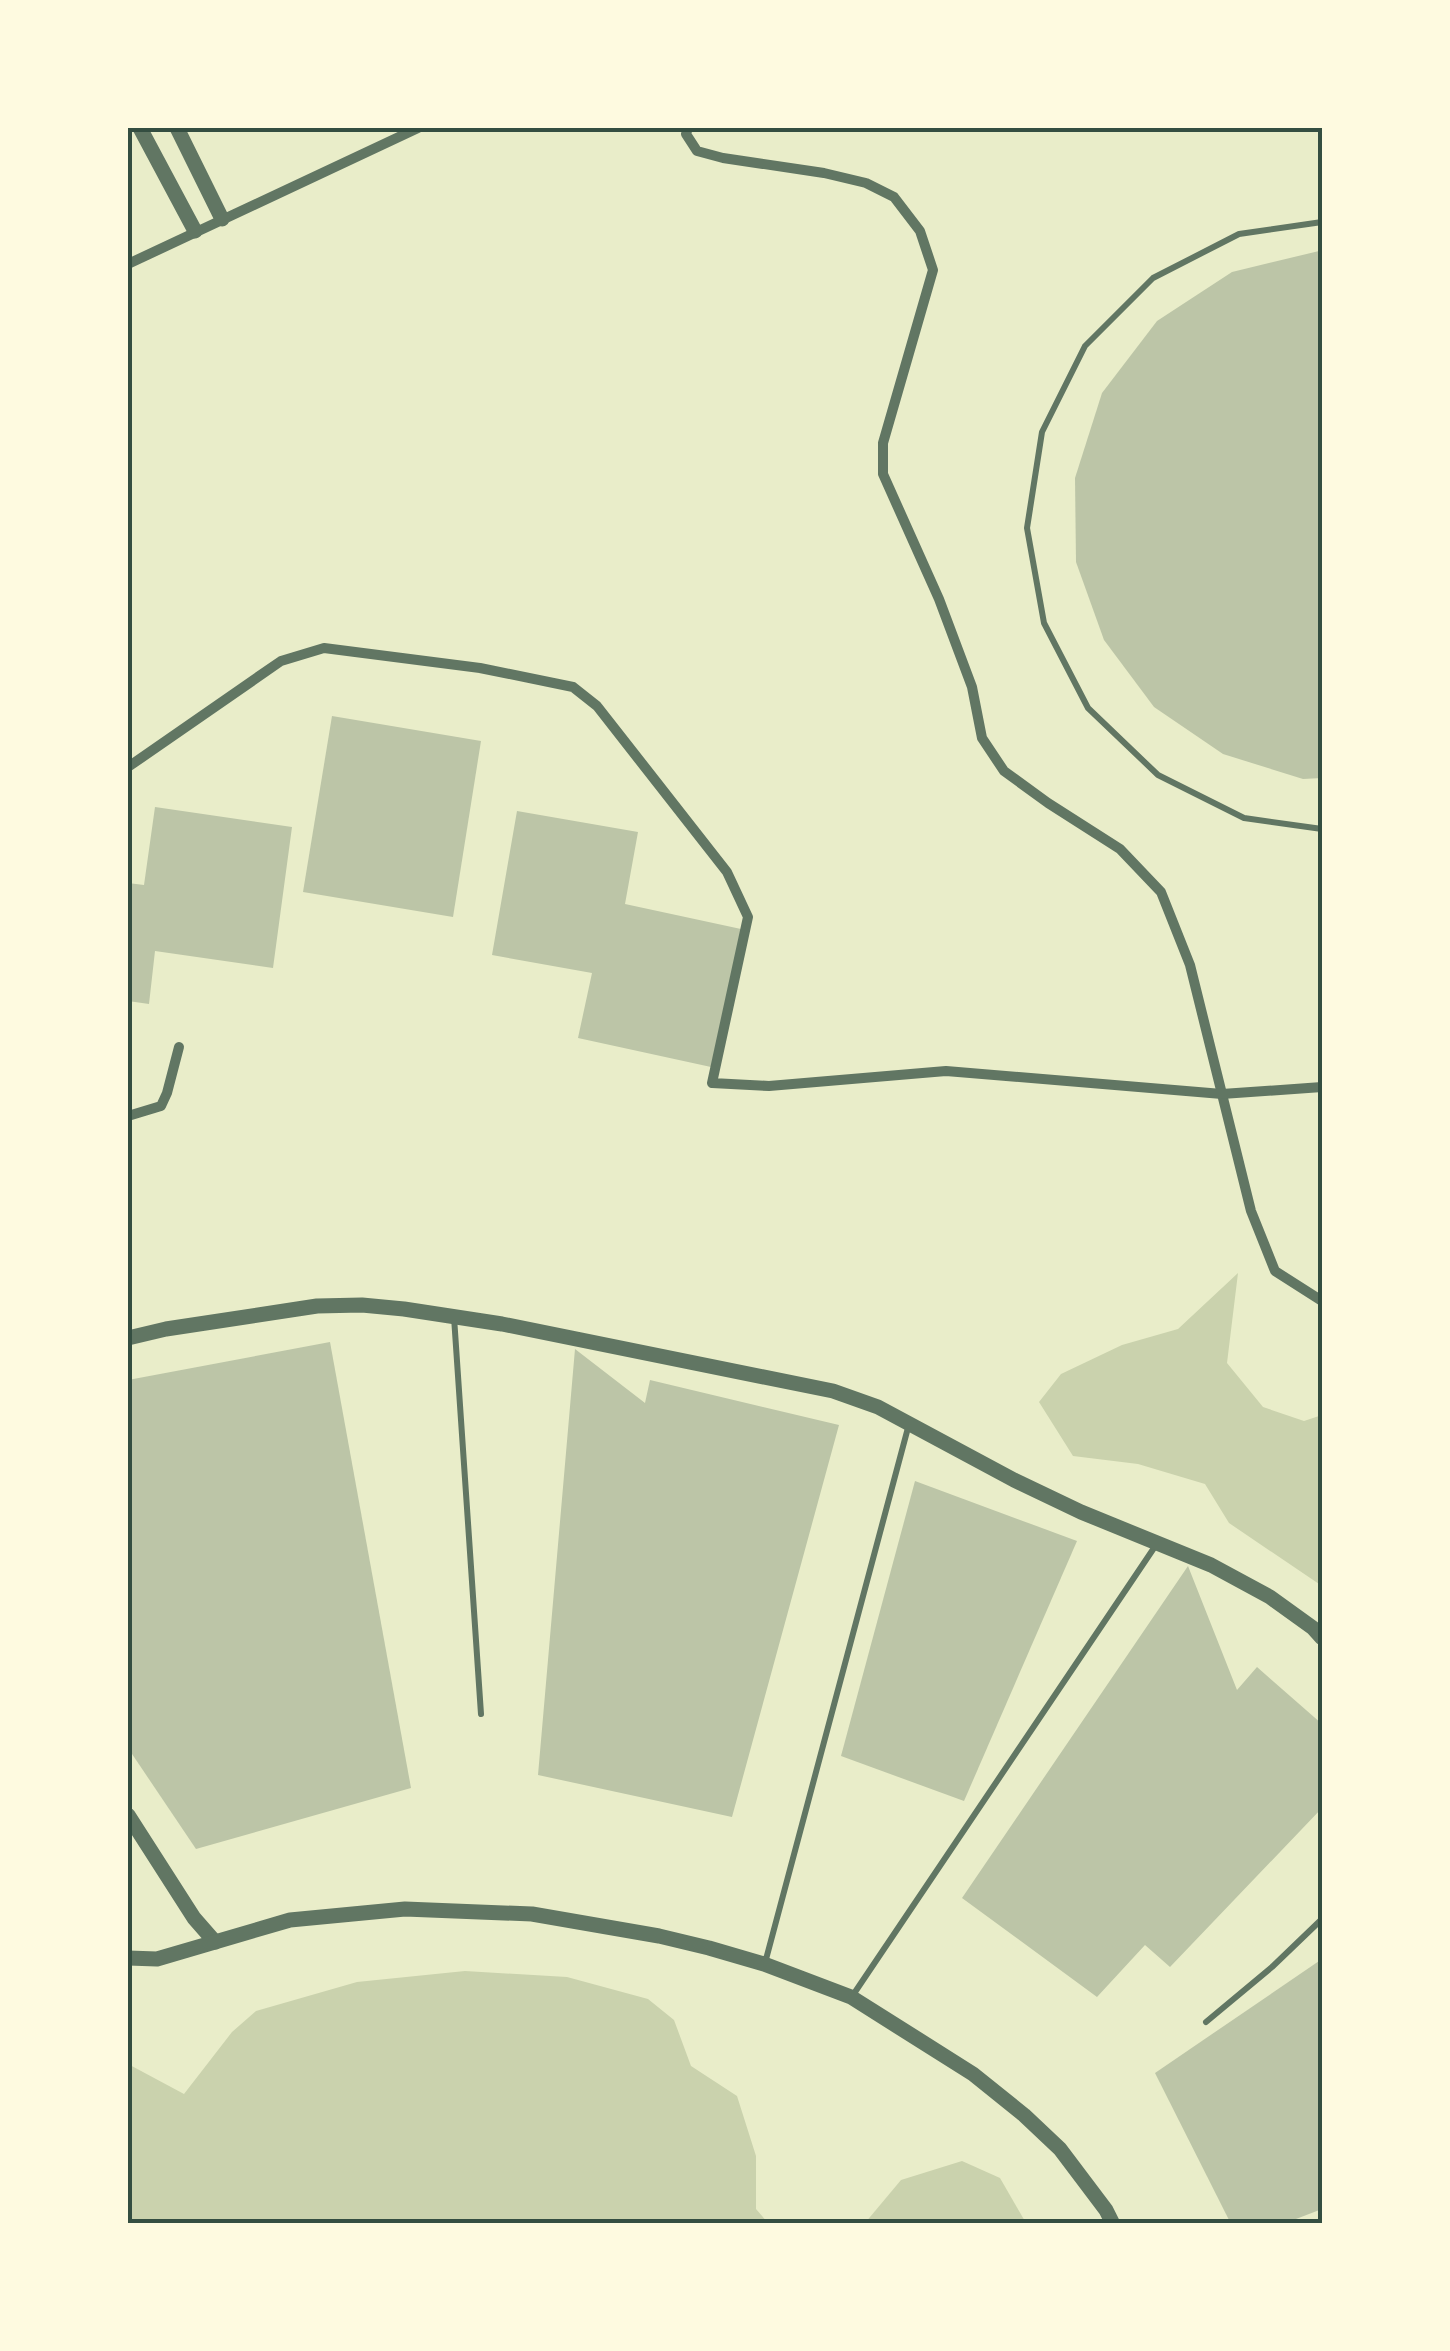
<svg xmlns="http://www.w3.org/2000/svg" width="1450" height="2351" font-family="Montserrat,sans-serif">
<rect width="100%" height="100%" fill="#e9edc9"/>
<g fill="#cad2ad">
<path d="M 1238,1273 L 1227,1363 L 1263,1407 L 1304,1421 L 1322,1415 L 1322,1586 L 1229,1523 L 1205,1484 L 1138,1464 L 1073,1456 L 1039,1402 L 1061,1374 L 1122,1345 L 1178,1329 Z"/>
<path d="M 465,1971 L 567,1977 L 648,1999 L 674,2020 L 691,2066 L 737,2096 L 756,2156 L 756,2209 L 768,2223 L 128,2223 L 128,2064 L 184,2094 L 232,2032 L 256,2011 L 357,1982 Z"/>
<path d="M 962,2161 L 1000,2178 L 1026,2223 L 865,2223 L 901,2180 Z"/>
</g>
<g fill="#bcc5a7">
<path d="M 1319,251 L 1322,251 L 1322,778 L 1303,779 L 1223,754 L 1154,707 L 1104,640 L 1076,562 L 1075,478 L 1102,393 L 1157,321 L 1232,272 Z"/>
<path d="M 332,716 L 481,741 L 453,917 L 303,892 Z"/>
<path d="M 155,807 L 292,827 L 273,968 L 155,951 L 149,1004 L 128,1001 L 128,883 L 144,885 Z"/>
<path d="M 517,811 L 638,832 L 625,904 L 741,929 L 711,1067 L 578,1038 L 592,973 L 492,955 Z"/>
<path d="M 330,1342 L 411,1788 L 196,1849 L 128,1748 L 128,1380 Z"/>
<path d="M 575,1349 L 645,1403 L 650,1380 L 839,1425 L 732,1817 L 538,1775 Z"/>
<path d="M 915,1481 L 1077,1541 L 964,1801 L 841,1756 Z"/>
<path d="M 1188,1566 L 1237,1690 L 1257,1667 L 1322,1724 L 1322,1808 L 1170,1967 L 1145,1945 L 1097,1997 L 962,1898 Z"/>
<path d="M 1322,1959 L 1322,2209 L 1283,2224 L 1231,2224 L 1155,2073 Z"/>
</g>
<g fill="none" stroke-linecap="round" stroke-linejoin="round">
<g stroke="#617663" stroke-width="6">
<path d="M 1322,222 L 1239,234 L 1153,278 L 1085,346 L 1042,432 L 1027,528 L 1044,623 L 1088,708 L 1158,775 L 1244,818 L 1322,829"/>
<path d="M 454,1317 L 481,1714"/>
<path d="M 765,1963 L 909,1424"/>
<path d="M 853,1995 L 1156,1545"/>
<path d="M 1206,2022 L 1272,1967 L 1322,1919"/>
</g>
<g stroke="#617663" stroke-width="10">
<path d="M 688,128 L 686,134 L 697,151 L 723,158 L 824,173 L 866,183 L 894,197 L 920,231 L 933,270 L 883,443 L 883,474 L 939,599 L 972,687 L 982,738 L 1004,771 L 1048,803 L 1120,849 L 1161,892 L 1190,965 L 1251,1211 L 1275,1271 L 1322,1301"/>
<path d="M 128,264 L 418,128"/>
<path d="M 128,767 L 281,661 L 324,648 L 480,668 L 573,687 L 597,706 L 727,872 L 748,917 L 712,1083 L 769,1086 L 946,1071 L 1222,1094 L 1322,1087"/>
<path d="M 128,1116 L 161,1106 L 167,1093 L 179,1047"/>
</g>
<g stroke="#617663" stroke-width="15">
<path d="M 140,128 L 195,231"/>
<path d="M 177,128 L 222,219"/>
<path d="M 128,1338 L 166,1329 L 317,1306 L 362,1305 L 404,1309 L 502,1324 L 833,1391 L 878,1407 L 1014,1480 L 1081,1512 L 1211,1565 L 1270,1597 L 1313,1628 L 1322,1638"/>
<path d="M 128,1815 L 194,1918 L 215,1942"/>
<path d="M 128,1958 L 157,1959 L 290,1920 L 405,1909 L 532,1914 L 659,1936 L 709,1948 L 764,1964 L 851,1997 L 973,2074 L 1024,2115 L 1060,2149 L 1106,2210 L 1113,2224"/>
</g>
</g>
<rect width="1450" height="2351" fill="none" stroke="#fefae0" stroke-width="260"/>
<rect x="130" y="130" width="1190" height="2091" fill="none" stroke="#344e41" stroke-width="4"/>
</svg>
